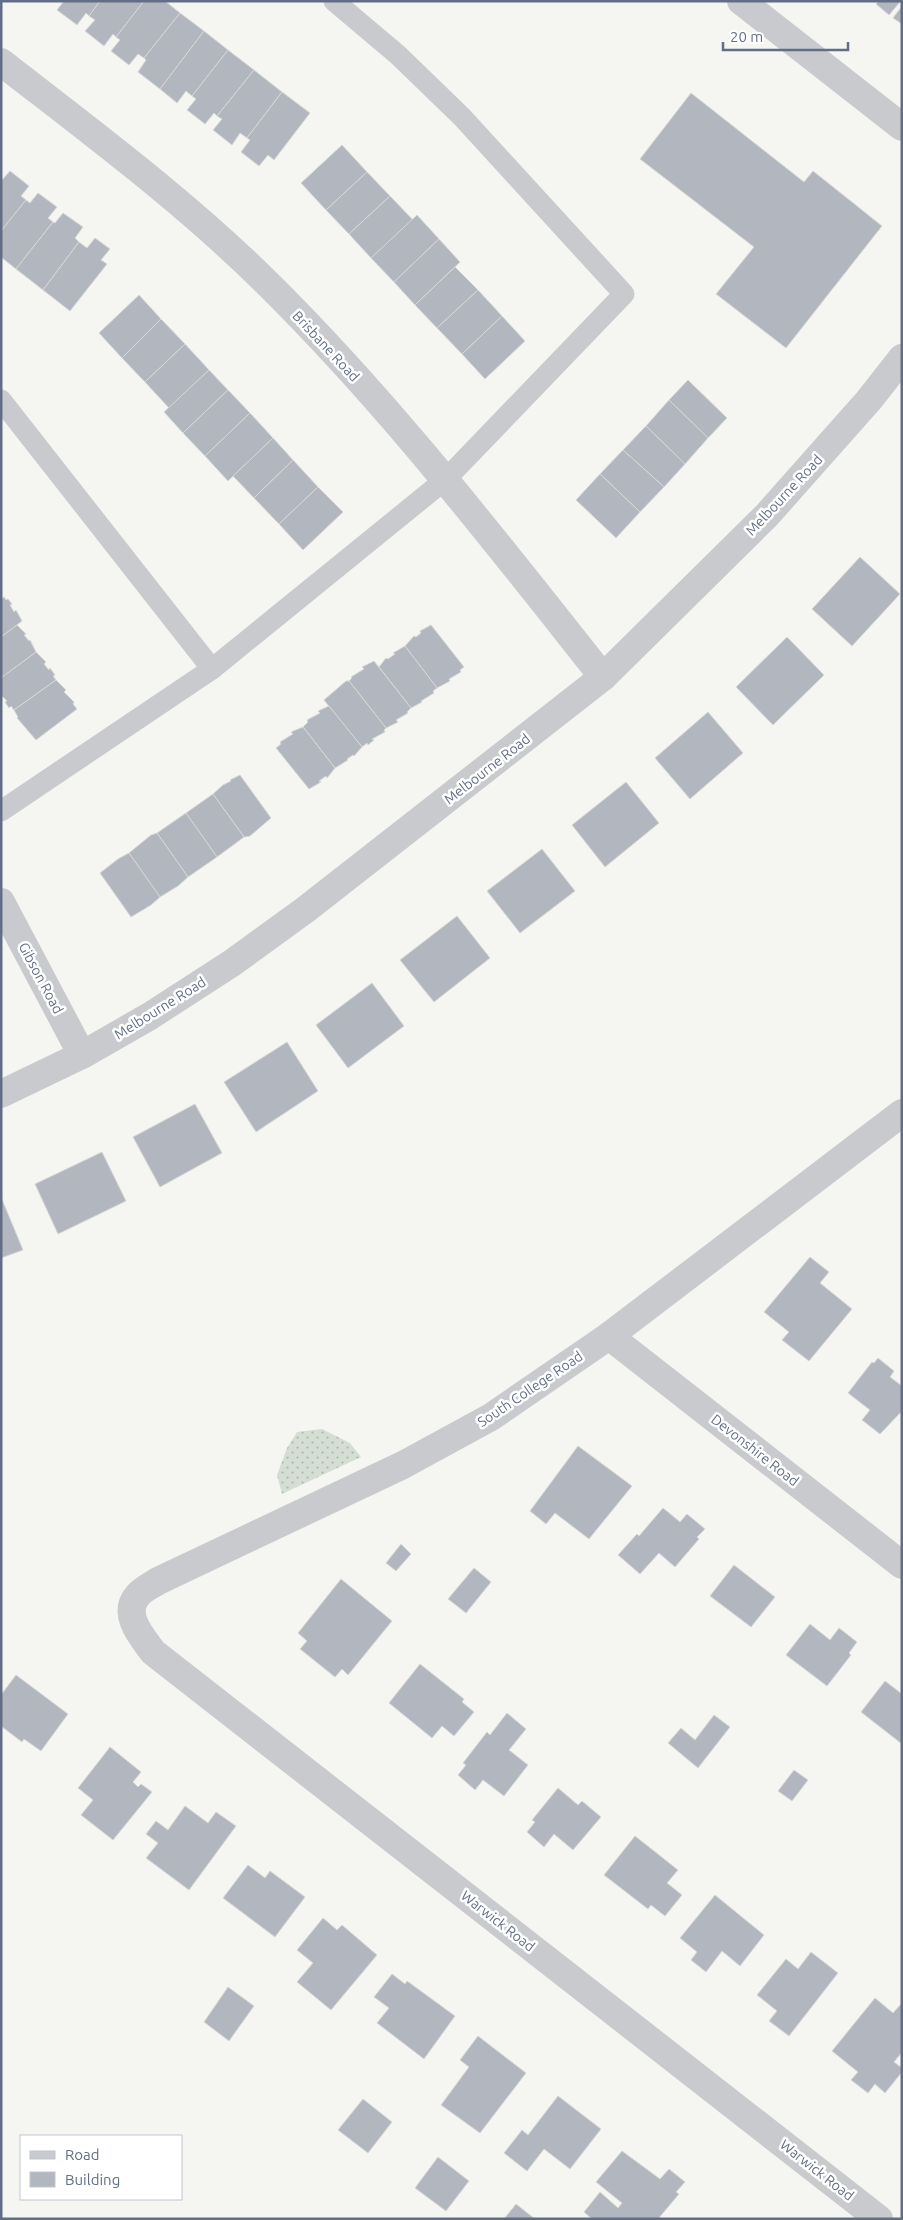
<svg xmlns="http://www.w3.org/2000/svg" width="903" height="2220" font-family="Ubuntu,sans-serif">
<defs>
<pattern id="garden-dots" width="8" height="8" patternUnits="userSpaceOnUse" patternTransform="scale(1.25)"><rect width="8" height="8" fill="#d5ded3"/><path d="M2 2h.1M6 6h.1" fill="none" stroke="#b0b8b1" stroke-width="1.8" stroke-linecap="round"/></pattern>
</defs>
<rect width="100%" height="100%" fill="#f5f6f2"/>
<path fill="url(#garden-dots)" d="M 322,1429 L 350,1443 L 361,1457 L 282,1494 L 277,1475 L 287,1448 L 297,1432 Z"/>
<g fill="#b2b7bf" stroke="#d7d7d5">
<path d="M 64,1 L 100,1 L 89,16 L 86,13 L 77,25 L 57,10 Z"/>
<path d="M 100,1 L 144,1 L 116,37 L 113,34 L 104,46 L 85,31 L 95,20 L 89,16 Z"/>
<path d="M 144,1 L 165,1 L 180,13 L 144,58 L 138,54 L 129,65 L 111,51 L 120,40 L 116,37 Z"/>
<path d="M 879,1 L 902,1 L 902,3 L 900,2 L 889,15 L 876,4 Z"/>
<path d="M 902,6 L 902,24 L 893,18 Z"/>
<path d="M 180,13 L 204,31 L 160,89 L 138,72 L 146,60 L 144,58 Z"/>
<path d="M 204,31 L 228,50 L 192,96 L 186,91 L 177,103 L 160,89 Z"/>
<path d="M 228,50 L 254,70 L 217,116 L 214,113 L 205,124 L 187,110 L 196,99 L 192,96 Z"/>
<path d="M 254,70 L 282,92 L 247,138 L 240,133 L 232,145 L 213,130 L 222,119 L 217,116 Z"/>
<path d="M 282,92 L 310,113 L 274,160 L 268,155 L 259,166 L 241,152 L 250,140 L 247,138 Z"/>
<path d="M 691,93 L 804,182 L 813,171 L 882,226 L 786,348 L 716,294 L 754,247 L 640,159 Z"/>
<path d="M 342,145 L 367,172 L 326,210 L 301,183 Z"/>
<path d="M 10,171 L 29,186 L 21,196 L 26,200 L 1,231 L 1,181 Z"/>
<path d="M 367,172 L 390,196 L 349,234 L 326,210 Z"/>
<path d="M 38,193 L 57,207 L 48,218 L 53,222 L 16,269 L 1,257 L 1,231 L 26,200 L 30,203 Z"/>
<path d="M 390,196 L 413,220 L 371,258 L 349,234 Z"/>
<path d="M 63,213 L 83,227 L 75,238 L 79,242 L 43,290 L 16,269 L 53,222 L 55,223 Z"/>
<path d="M 417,215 L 439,239 L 394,282 L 371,258 Z"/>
<path d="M 95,238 L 110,249 L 101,260 L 107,264 L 70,311 L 43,290 L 79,242 L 87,248 Z"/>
<path d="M 439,239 L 460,262 L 415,305 L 394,282 Z"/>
<path d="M 455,267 L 478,290 L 437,328 L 415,305 Z"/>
<path d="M 478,290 L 502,316 L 462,354 L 437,328 Z"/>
<path d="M 139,295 L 161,319 L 122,358 L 99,333 Z"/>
<path d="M 502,316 L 525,341 L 485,379 L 462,354 Z"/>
<path d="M 161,319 L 185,344 L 145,382 L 122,358 Z"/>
<path d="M 185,344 L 209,370 L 169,408 L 145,382 Z"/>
<path d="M 209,370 L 228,390 L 183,433 L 164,412 Z"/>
<path d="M 688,380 L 727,418 L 708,438 L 669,400 Z"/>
<path d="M 228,390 L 250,413 L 205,456 L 183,433 Z"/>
<path d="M 669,400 L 708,438 L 685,464 L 646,426 Z"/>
<path d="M 250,413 L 273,438 L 228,481 L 205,456 Z"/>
<path d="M 646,426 L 685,464 L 664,487 L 623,450 Z"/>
<path d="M 273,438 L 293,460 L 254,498 L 233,476 Z"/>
<path d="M 623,450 L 664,487 L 640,512 L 600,474 Z"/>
<path d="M 293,460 L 318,487 L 279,524 L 254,498 Z"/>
<path d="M 600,474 L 640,512 L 616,538 L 576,500 Z"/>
<path d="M 318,487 L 343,512 L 303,550 L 279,524 Z"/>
<path d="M 860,557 L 900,594 L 852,646 L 812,609 Z"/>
<path d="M 4,597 L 6,600 L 8,599 L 12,604 L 10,605 L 14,612 L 16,610 L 22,621 L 1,637 L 1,599 Z"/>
<path d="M 17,625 L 26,634 L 24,635 L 29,641 L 30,640 L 36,652 L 1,678 L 1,637 Z"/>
<path d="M 431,625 L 464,667 L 460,670 L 461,672 L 449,679 L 450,681 L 437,688 L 405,646 L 414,636 L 416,637 L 421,633 L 420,631 Z"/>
<path d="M 787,637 L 824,675 L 773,725 L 736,687 Z"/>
<path d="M 405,646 L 437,688 L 433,691 L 434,693 L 421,701 L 422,702 L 411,708 L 379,667 L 386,658 L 388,659 L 395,654 L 393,653 Z"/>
<path d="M 36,652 L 46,662 L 44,664 L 49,670 L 50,668 L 55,675 L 53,676 L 56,680 L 14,710 L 11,706 L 9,708 L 5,702 L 7,701 L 1,695 L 1,678 Z"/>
<path d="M 374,661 L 411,708 L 407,712 L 408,713 L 396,720 L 398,722 L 386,728 L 349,681 L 352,678 L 351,677 L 364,669 L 362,667 Z"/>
<path d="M 56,680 L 66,690 L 64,692 L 74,702 L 73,704 L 77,709 L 36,740 L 17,718 L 18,717 L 14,710 Z"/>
<path d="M 346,681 L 349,681 L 386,728 L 384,730 L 385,732 L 372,739 L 374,740 L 368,745 L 367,743 L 362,747 L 324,700 Z"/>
<path d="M 329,706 L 362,747 L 354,756 L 353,755 L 347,759 L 348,760 L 335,768 L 303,727 L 308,722 L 307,720 L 320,713 L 318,711 Z"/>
<path d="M 708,712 L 743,753 L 690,799 L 655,758 Z"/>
<path d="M 303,727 L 335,768 L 327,778 L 326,776 L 319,781 L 321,782 L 309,789 L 276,748 L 281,744 L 280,742 L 293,734 L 291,732 Z"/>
<path d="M 240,775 L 271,818 L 250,836 L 244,837 L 213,794 L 223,785 L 231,781 L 230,780 Z"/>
<path d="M 626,782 L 659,823 L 605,867 L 572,825 Z"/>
<path d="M 213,794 L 244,837 L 217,857 L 186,813 Z"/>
<path d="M 186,813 L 217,857 L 188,877 L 157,833 Z"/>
<path d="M 157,833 L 188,877 L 178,886 L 160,897 L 129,853 L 151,835 Z"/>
<path d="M 542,849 L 575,891 L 520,933 L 487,891 Z"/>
<path d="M 129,853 L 160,897 L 151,905 L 131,917 L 100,873 L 118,859 Z"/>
<path d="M 457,916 L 490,958 L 434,1002 L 400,960 Z"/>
<path d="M 372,983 L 404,1026 L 348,1068 L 316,1025 Z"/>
<path d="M 287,1042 L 318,1091 L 256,1132 L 224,1082 Z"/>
<path d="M 195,1104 L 222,1153 L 160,1187 L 133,1137 Z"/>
<path d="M 102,1152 L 126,1201 L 58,1234 L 35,1184 Z"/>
<path d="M 1,1197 L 23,1250 L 1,1258 Z"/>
<path d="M 810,1257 L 829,1272 L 820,1283 L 852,1309 L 809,1361 L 782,1340 L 789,1332 L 764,1312 Z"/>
<path d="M 878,1358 L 894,1371 L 890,1377 L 902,1386 L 902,1411 L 880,1434 L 862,1420 L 870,1410 L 848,1393 L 872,1362 L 874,1363 Z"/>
<path d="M 578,1446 L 632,1486 L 589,1539 L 555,1513 L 546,1524 L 530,1511 Z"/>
<path d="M 663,1508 L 680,1522 L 687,1514 L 705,1529 L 697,1537 L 699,1539 L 675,1567 L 659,1553 L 640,1574 L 618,1555 L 637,1534 L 639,1536 Z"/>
<path d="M 401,1544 L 411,1554 L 396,1571 L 386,1563 Z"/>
<path d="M 734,1565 L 775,1597 L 751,1627 L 710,1596 Z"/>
<path d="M 474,1568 L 491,1582 L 466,1613 L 448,1599 Z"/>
<path d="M 341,1579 L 392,1621 L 348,1675 L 342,1669 L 335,1677 L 300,1649 L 307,1641 L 298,1633 Z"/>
<path d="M 810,1624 L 830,1640 L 839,1628 L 857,1642 L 849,1653 L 851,1655 L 827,1686 L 786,1655 Z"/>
<path d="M 420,1664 L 464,1699 L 462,1702 L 474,1712 L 454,1736 L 442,1726 L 432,1738 L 389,1703 Z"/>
<path d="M 16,1675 L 68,1714 L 41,1751 L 24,1739 L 22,1742 L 1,1726 L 1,1695 Z"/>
<path d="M 885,1681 L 902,1694 L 902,1744 L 861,1712 Z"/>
<path d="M 507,1713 L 526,1729 L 509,1750 L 528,1765 L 504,1796 L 483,1780 L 475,1790 L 458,1775 L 466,1765 L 463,1763 L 487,1732 L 490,1735 Z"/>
<path d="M 714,1715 L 730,1727 L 698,1768 L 668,1743 L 681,1728 L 695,1740 Z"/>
<path d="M 110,1747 L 141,1772 L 133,1782 L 138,1787 L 141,1784 L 152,1792 L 113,1840 L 81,1815 L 93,1800 L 78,1788 Z"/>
<path d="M 794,1770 L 808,1780 L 792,1801 L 778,1791 Z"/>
<path d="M 558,1788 L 578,1805 L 582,1801 L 601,1817 L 573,1850 L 554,1834 L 544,1847 L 527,1832 L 535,1822 L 532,1820 Z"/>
<path d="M 185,1806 L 208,1823 L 216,1812 L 236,1826 L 189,1890 L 146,1858 L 158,1843 L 146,1834 L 156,1821 L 168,1830 Z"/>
<path d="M 635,1836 L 678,1870 L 667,1883 L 682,1895 L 665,1916 L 651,1905 L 648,1909 L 604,1875 Z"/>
<path d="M 248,1865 L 265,1878 L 270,1871 L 305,1897 L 275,1937 L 223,1898 Z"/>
<path d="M 715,1895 L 764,1935 L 740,1966 L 722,1951 L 706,1972 L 691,1960 L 697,1952 L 680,1938 Z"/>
<path d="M 323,1918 L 337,1930 L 342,1925 L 377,1955 L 331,2010 L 297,1982 L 313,1963 L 297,1950 Z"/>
<path d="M 811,1952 L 838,1973 L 789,2036 L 769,2021 L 777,2011 L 757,1995 L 786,1959 L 798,1969 Z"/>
<path d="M 392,1974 L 405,1984 L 407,1981 L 455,2016 L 424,2059 L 377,2023 L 389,2008 L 374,1997 Z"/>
<path d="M 228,1987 L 254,2006 L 229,2041 L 204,2022 Z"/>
<path d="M 875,1998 L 893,2013 L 902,2003 L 902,2052 L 894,2062 L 902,2068 L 902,2072 L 885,2093 L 875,2084 L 868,2093 L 851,2080 L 858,2072 L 832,2051 Z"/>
<path d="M 478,2036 L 526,2073 L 480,2133 L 441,2105 L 469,2067 L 460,2060 Z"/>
<path d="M 558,2096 L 601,2129 L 570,2169 L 544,2149 L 527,2171 L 504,2153 L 522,2130 L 528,2135 Z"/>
<path d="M 363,2099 L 392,2122 L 368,2153 L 338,2130 Z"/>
<path d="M 622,2151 L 660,2179 L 669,2169 L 685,2182 L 676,2192 L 679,2194 L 658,2219 L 592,2219 L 584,2212 L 600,2192 L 618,2208 L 622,2203 L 596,2182 Z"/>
<path d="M 438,2157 L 469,2181 L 446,2211 L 415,2188 Z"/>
<path d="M 516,2204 L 535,2219 L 504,2219 Z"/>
</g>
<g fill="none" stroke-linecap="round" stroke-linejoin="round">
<g stroke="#c8cace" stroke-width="21">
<path d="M 1,400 L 212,669"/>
<path d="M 1,811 L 212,669 L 446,479 L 624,294 L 462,117 L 398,55 L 334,1"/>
</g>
<g stroke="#c8cace" stroke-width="28">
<path d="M 1,62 C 91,132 184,201 265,281 C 389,403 495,541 603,677"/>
<path d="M 1,902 L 82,1055"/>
<path d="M 1,1094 L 82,1055 L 150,1016 L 232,963 L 305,910 L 603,677 L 767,515 L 869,400 L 902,358"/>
<path d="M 609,1336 L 902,1565"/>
<path d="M 879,2219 L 153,1652 C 142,1637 121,1614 138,1595 C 143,1589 152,1585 158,1581 L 403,1465 L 491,1417 L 609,1336 L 902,1113"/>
</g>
<path stroke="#c8cace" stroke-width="28" d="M 741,1 L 902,127"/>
</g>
<g text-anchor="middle" stroke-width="5" stroke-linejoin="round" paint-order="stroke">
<g font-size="14" fill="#626e86" stroke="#fff">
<text transform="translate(326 346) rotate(47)" y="5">Brisbane Road</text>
<text transform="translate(784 495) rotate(-47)" y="5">Melbourne Road</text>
<text transform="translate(487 769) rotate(-38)" y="5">Melbourne Road</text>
<text transform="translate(41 978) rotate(62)" y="5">Gibson Road</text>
<text transform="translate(160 1008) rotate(-32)" y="5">Melbourne Road</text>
<text transform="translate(530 1389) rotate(-34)" y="5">South College Road</text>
<text transform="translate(755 1450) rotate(38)" y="5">Devonshire Road</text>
<text transform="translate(498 1921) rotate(38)" y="5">Warwick Road</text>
<text transform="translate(817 2170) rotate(38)" y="5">Warwick Road</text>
</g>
</g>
<rect width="903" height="2220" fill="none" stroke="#626e86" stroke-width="5"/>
<rect x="20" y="2135" width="162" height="65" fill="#ffffff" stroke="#c0c5cf"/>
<rect x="30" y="2151" width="25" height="8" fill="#c8cace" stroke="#c0c5cf"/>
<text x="65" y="2160" font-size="15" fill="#626e86">Road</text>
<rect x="30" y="2172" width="25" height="15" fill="#b2b7bf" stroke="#c0c5cf"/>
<text x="65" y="2185" font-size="15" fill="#626e86">Building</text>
<path d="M723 42v8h125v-8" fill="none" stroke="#626e86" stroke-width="2.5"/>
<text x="730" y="42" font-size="15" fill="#626e86" stroke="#ffffff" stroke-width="4" paint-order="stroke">20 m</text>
</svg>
